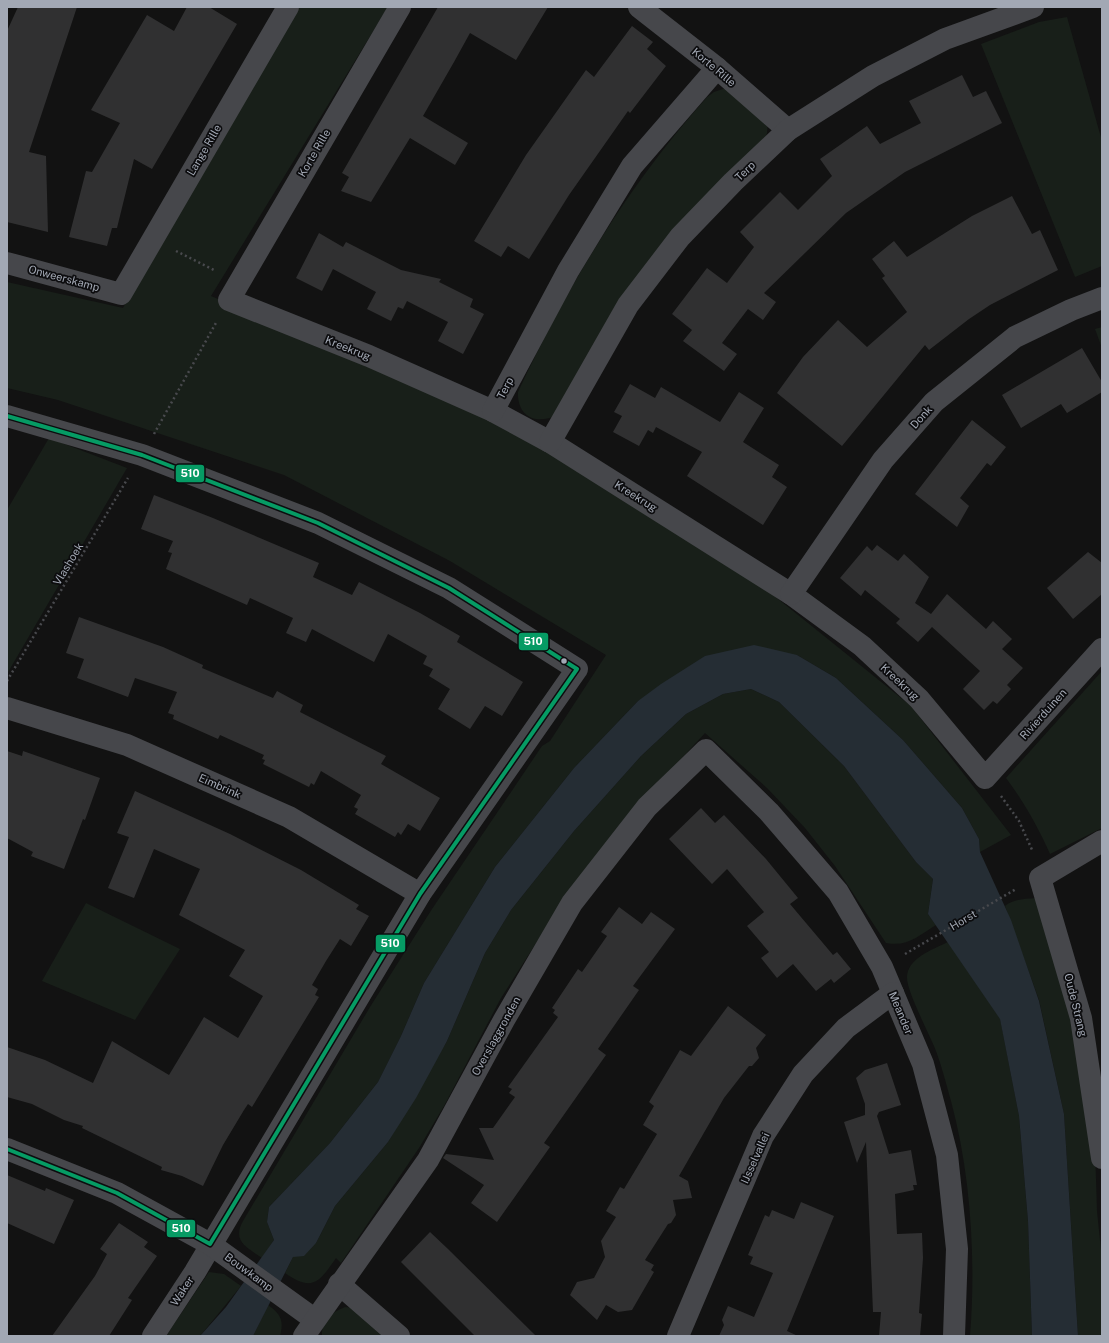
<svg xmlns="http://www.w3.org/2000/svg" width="1109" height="1343" font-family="'Public Sans',sans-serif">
<rect width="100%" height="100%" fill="#121212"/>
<g fill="#181f19">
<path d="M 298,7 L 388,7 L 211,296 L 538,435 L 741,569 L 911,706 L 1011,835 L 980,852 L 979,839 L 962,808 L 903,740 L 836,678 L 797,655 L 638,701 L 574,768 L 495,867 L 424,983 L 401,1036 L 378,1082 L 330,1143 L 269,1207 L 267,1222 L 274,1240 L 262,1258 C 246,1247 232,1241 243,1221 L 370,1007 L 432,909 L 542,746 L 550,741 L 606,655 L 450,561 L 284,475 L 58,400 L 7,388 L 7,282 L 123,308 Z"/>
<path d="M 1067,17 L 1102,141 L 1102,266 L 1075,277 L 981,44 L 1039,22 Z"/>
<path d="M 723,89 L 733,89 L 768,122 L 767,133 L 764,142 L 555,416 C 534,425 517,415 518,392 C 568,284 628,186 707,97 L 714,92 Z"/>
<path d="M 1102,327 L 1102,348 L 1095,329 Z"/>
<path d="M 49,438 L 127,468 L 7,674 L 7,510 Z"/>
<path d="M 1102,671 L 1102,828 L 1050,854 C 1038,827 1024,802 1006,778 Z"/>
<path d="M 751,689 L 779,702 L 844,766 L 916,862 L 933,879 L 928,914 L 936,925 C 918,936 908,947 886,943 L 835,866 L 805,828 L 767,788 L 705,733 L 649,794 L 563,901 L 501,998 L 444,1106 L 419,1148 L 341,1263 L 336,1258 C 319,1283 312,1292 285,1273 L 293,1257 L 316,1243 L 335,1206 L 388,1142 L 447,1041 L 485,953 L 511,910 L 574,831 L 641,756 L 686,714 L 723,694 Z"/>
<path d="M 1036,898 L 1070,1012 L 1095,1147 L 1097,1211 L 1102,1260 L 1102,1336 L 1078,1336 L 1064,1114 L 1039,1000 L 1005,906 C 1013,899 1026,899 1036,898 Z"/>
<path d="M 86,903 L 180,949 L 135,1020 L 42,981 Z"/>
<path d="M 948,942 L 1000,1018 L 1019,1116 L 1028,1221 L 1032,1336 L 970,1336 C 976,1260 971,1175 951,1101 C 946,1083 941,1063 934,1046 C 928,1032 907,991 907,978 C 907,958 932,950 948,942 Z"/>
<path d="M 209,1272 L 224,1274 L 241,1286 L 200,1336 L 166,1336 Z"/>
<path d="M 268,1305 C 281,1314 284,1321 280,1336 L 253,1336 Z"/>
<path d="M 345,1307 L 356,1308 L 392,1336 L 322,1336 C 321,1320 331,1313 345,1307 Z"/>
</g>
<path fill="#252d34" d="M 754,645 L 797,655 L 836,678 L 903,740 L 962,808 L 979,839 L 980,852 L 1011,920 L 1039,1001 L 1064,1114 L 1078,1336 L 1032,1336 L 1028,1221 L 1019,1116 L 1000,1019 L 928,914 L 933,879 L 916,862 L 844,766 L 779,702 L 751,689 L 723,694 L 686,714 L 641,756 L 574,831 L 511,910 L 485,953 L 447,1041 L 416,1098 L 388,1142 L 335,1206 L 316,1243 L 304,1256 L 293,1257 L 253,1336 L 200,1336 L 226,1307 L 274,1240 L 267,1222 L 269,1207 L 330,1143 L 378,1082 L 401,1036 L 424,983 L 495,867 L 574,768 L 638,701 L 661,684 L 705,656 Z"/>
<g fill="#303031">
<path d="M 18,7 L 77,7 L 29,152 L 46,156 L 48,232 L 7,222 L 7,31 Z"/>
<path d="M 187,7 L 209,7 L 237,24 L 152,169 L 134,159 L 117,228 L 112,228 L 107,246 L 69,237 L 86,171 L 92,172 L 120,123 L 91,110 L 147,15 L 174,31 Z"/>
<path d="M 438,7 L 548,7 L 516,60 L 470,33 L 454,62 L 423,116 L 468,143 L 455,165 L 410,138 L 371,202 L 341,191 L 349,177 L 342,173 Z"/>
<path d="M 632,26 L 653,42 L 647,49 L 666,66 L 630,113 L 628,111 L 569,195 L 529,259 L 508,246 L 501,257 L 474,241 L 526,155 L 586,70 L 594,77 Z"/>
<path d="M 962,75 L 973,97 L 986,91 L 1002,123 L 905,172 L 846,213 L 764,293 L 776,302 L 763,320 L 748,309 L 722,343 L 737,354 L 724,371 L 683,341 L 692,330 L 672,314 L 707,268 L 727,283 L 754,247 L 740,232 L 780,192 L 798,210 L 832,176 L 820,159 L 867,126 L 880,144 L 921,123 L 909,101 Z"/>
<path d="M 1012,196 L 1032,234 L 1040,230 L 1058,270 L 990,305 L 969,319 L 929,350 L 925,345 L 842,446 L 777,393 L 803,357 L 838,320 L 867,347 L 907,312 L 882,278 L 885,276 L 872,259 L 894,241 L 907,257 L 972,216 Z"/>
<path d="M 319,233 L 343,247 L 346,242 L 401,270 L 441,279 L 439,282 L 473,299 L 470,307 L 484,314 L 463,354 L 438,341 L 448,322 L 407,301 L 403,309 L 398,307 L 391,321 L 367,309 L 376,292 L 333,269 L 322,291 L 296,278 Z"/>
<path d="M 1082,348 L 1102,382 L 1102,392 L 1067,413 L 1061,404 L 1021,428 L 1002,395 Z"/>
<path d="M 630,384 L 655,398 L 661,387 L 720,422 L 739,392 L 764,408 L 743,442 L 779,465 L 772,477 L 787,487 L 763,525 L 687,476 L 702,452 L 656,427 L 653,433 L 648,430 L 639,446 L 613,432 L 622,416 L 614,412 Z"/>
<path d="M 972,420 L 1006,447 L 991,466 L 987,463 L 960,498 L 969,506 L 957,527 L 915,494 Z"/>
<path d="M 154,495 L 213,518 L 319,563 L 313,577 L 352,595 L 359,582 L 420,613 L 460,636 L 457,642 L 523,682 L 502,716 L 485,706 L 470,729 L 438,709 L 450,689 L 429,676 L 433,669 L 423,664 L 427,656 L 388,634 L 374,662 L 312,629 L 306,642 L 286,633 L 293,618 L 250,598 L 247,605 L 166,569 L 172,553 L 168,552 L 173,541 L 141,529 Z"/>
<path d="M 877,545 L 898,561 L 904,554 L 929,577 L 915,603 L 931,614 L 947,594 L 986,629 L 993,621 L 1012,639 L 1002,649 L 1023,668 L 1007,685 L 1011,689 L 997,704 L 993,701 L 984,710 L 963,689 L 980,671 L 932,627 L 918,642 L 896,623 L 900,619 L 865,590 L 861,596 L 840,578 L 867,546 L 872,551 Z"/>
<path d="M 1088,552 L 1102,563 L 1102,594 L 1073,619 L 1047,588 Z"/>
<path d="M 79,617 L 163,647 L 203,665 L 202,668 L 273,698 L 277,691 L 303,705 L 300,712 L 386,756 L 381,764 L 440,798 L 420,831 L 408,824 L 401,835 L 398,832 L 395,837 L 355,814 L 358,809 L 354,807 L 361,795 L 321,771 L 314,785 L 311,783 L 309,787 L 263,764 L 265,760 L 262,759 L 264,755 L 220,735 L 218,739 L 173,719 L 174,715 L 168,713 L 177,692 L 135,678 L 128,697 L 77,678 L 84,659 L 66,653 Z"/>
<path d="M 7,751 L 22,756 L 23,751 L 100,778 L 85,820 L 83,819 L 64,869 L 31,856 L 33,852 L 7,838 Z"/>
<path d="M 135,791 L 230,834 L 301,870 L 359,905 L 356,909 L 369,916 L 351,946 L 340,939 L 326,961 L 312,985 L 318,989 L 315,995 L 319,997 L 252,1107 L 248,1104 L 244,1110 L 223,1145 L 203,1186 L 182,1176 L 161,1170 L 162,1167 L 82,1128 L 83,1126 L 64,1120 L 32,1104 L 7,1097 L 7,1047 L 45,1060 L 93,1083 L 112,1041 L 169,1075 L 204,1017 L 238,1038 L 263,996 L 229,976 L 245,950 L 179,915 L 200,869 L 154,849 L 134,898 L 108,888 L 129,837 L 117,833 Z"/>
<path d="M 701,808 L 715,823 L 724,815 L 766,859 L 798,898 L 790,904 L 833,955 L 837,952 L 851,969 L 834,983 L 831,979 L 816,991 L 793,964 L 777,978 L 761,958 L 769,952 L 747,926 L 764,912 L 727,869 L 712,884 L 669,839 Z"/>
<path d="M 619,907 L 642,924 L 651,912 L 675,929 L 633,986 L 639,990 L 598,1049 L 606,1055 L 544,1143 L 550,1147 L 497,1222 L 471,1203 L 484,1185 L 443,1158 L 446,1154 L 494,1160 L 479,1128 L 493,1128 L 515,1097 L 509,1093 L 512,1089 L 508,1087 L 558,1017 L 553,1013 L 555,1010 L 552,1008 L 578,969 L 582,972 L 607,936 L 601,932 Z"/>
<path d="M 728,1006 L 766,1035 L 756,1048 L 759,1058 L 752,1066 L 749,1066 L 724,1098 L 679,1176 L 688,1181 L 692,1198 L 673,1200 L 676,1215 L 671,1223 L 668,1224 L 645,1260 L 654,1265 L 651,1270 L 654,1272 L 632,1310 L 618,1312 L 606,1305 L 597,1320 L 570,1295 L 577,1282 L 594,1278 L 605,1257 L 601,1241 L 616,1217 L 606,1211 L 620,1187 L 624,1189 L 657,1134 L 643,1125 L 654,1106 L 649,1102 L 680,1050 L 691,1056 Z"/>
<path d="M 887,1063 L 901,1105 L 879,1112 L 877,1116 L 889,1154 L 911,1150 L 917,1185 L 913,1185 L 914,1190 L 895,1194 L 897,1234 L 922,1233 L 923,1258 L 919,1313 L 922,1314 L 920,1336 L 879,1336 L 881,1312 L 873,1312 L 866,1142 L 857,1163 L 844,1122 L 865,1115 L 865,1104 L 856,1078 L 865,1070 Z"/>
<path d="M 7,1175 L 45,1191 L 46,1188 L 74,1200 L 54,1244 L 7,1223 Z"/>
<path d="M 801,1202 L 834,1216 L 787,1331 L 798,1336 L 719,1336 L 724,1325 L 722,1320 L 728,1306 L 754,1317 L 773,1273 L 750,1264 L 753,1257 L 748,1255 L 765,1215 L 769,1217 L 772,1210 L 794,1219 Z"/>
<path d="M 119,1223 L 148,1242 L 144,1247 L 157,1256 L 128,1298 L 132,1300 L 109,1336 L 52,1336 L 95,1276 L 107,1254 L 100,1249 Z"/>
<path d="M 430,1232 L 448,1249 L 536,1336 L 475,1336 L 401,1262 Z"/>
</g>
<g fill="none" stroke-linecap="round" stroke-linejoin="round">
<g stroke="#48494d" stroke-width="2.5" stroke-dasharray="2 3" stroke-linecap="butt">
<path d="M 176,251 L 216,271"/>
<path d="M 154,434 L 217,321"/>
<path d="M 7,681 L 128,478"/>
<path d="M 1001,796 L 1019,821 L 1033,852"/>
<path d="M 905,954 L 1016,889"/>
</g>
<g stroke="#46474b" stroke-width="22">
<path d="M 400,7 L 229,300 L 369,356 L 493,411 L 550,442 L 791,594 L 862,646 L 919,699 L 985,778 L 1102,649"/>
<path d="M 639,7 L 717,68 L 788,130"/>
<path d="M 7,263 L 121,294 L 288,7"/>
<path d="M 493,411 L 568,271 L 632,166 L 717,68"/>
<path d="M 7,416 L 142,455 L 318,523 L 449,588 L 577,669 L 420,894 L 195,1272 L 153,1336"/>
<path d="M 550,442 L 628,305 L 680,237 L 733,182 L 788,130 L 873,76 L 945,39 L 1033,7"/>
<path d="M 791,594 L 883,460 L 934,402 L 1015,337 L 1071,310 L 1102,298"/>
<path d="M 7,708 L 127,745 L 289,817 L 420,894"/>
<path d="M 1102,841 L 1040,878 L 1081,1018 L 1102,1158"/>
<path d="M 7,1149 L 117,1193 L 210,1244 L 314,1319"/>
<path d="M 339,1284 L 399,1336"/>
<path d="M 304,1336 L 428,1160 L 504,1020 L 572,903 L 647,807 L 706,750 L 769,812 L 838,892 L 882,967 L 923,1064 L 947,1155 L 957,1249 L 954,1336"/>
<path d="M 678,1336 L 763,1136 L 803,1074 L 846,1028 L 893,993"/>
</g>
<defs>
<path id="bus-1" d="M 7,416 L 142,455 L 318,523 L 449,588 L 577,669 L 420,894 L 210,1244 L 117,1193 L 7,1149"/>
</defs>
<use href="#bus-1" stroke="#0c0c0e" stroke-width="7"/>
<use href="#bus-1" stroke="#069b64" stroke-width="4"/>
</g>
<circle fill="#a2a8b4" stroke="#0c0c0e" stroke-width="1.5" cx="564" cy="661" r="3.5"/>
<g text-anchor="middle" stroke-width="3.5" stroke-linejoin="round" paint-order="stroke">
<g font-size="11" fill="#a2a8b4" stroke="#0c0c0e">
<text transform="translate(714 67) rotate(40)" y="4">Korte Rille</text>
<text transform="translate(204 150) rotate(-60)" y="4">Lange Rille</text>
<text transform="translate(314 153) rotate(-60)" y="4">Korte Rille</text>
<text transform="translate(745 171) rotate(-44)" y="4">Terp</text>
<text transform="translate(64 278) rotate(15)" y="4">Onweerskamp</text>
<text transform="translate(348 348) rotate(22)" y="4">Kreekrug</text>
<text transform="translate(505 388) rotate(-62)" y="4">Terp</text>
<text transform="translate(921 417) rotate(-48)" y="4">Donk</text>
<text transform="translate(636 496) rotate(32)" y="4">Kreekrug</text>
<text transform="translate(68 564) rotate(-59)" y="4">Vlashoek</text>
<text transform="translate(900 682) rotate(43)" y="4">Kreekrug</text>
<text transform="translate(1043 714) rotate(-48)" y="4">Rivierduinen</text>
<text transform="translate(220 786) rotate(24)" y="4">Eimbrink</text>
<text transform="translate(963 920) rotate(-31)" y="4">Horst</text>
<text transform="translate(1076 1005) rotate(76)" y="4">Oude Strang</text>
<text transform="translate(901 1013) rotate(67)" y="4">Meander</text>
<text transform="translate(496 1036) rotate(-61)" y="4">Overslaggronden</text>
<text transform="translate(755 1158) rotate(-66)" y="4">IJsselvallei</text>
<text transform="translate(249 1272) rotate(36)" y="4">Bouwkamp</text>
<text transform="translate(182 1291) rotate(-57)" y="4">Waker</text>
</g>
</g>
<g stroke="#0c0c0e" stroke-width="1.5">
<rect x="175" y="464" width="30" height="19" rx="4" fill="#069b64"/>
<rect x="518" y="632" width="31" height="19" rx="4" fill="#069b64"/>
<rect x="375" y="934" width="31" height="19" rx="4" fill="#069b64"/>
<rect x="166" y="1219" width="30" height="19" rx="4" fill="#069b64"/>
</g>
<g font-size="11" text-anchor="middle" font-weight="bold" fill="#fff">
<text x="190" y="477">510</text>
<text x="533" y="645">510</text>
<text x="390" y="947">510</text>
<text x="181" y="1232">510</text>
</g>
<rect width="1109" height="1343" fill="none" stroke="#a2a8b4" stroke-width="16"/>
</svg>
